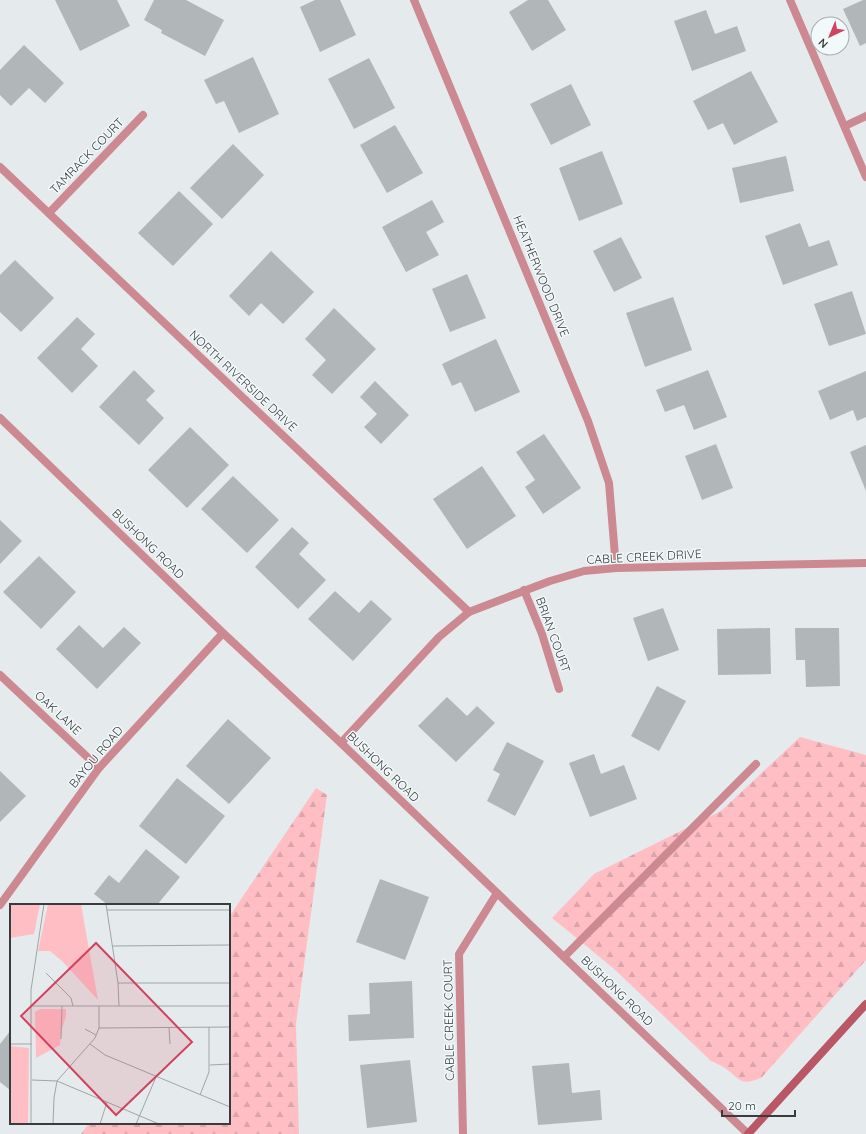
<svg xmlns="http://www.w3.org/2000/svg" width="866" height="1134" font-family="Quicksand,sans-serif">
<defs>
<pattern id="forest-firs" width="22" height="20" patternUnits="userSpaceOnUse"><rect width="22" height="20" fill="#ffbec4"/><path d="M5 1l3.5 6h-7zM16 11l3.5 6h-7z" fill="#dba4a9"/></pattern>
</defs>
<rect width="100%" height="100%" fill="#e5ebec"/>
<g fill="url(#forest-firs)">
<path d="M 800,737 L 866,755 L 866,960 L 761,1078 C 740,1086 741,1080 725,1068 C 721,1065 715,1063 711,1061 L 613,968 L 552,918 L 594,874 L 721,811 Z"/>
<path d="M 316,788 L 327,795 L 296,1024 L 299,1134 L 81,1134 L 89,1123 L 229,1123 L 229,917 Z"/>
</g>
<g fill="#b1b7b8">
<path d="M 55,0 L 117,0 L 130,26 L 80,51 Z"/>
<path d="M 154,0 L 186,0 L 224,20 L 205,56 L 161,33 L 162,30 L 144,20 Z"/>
<path d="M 315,0 L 340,0 L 356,35 L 320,52 L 300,7 Z"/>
<path d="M 528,0 L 548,0 L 566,30 L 532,51 L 509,12 Z"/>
<path d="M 863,0 L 866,0 L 866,43 L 860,46 L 843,9 Z"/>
<path d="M 706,10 L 715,34 L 737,26 L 746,51 L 692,71 L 674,21 Z"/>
<path d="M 24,45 L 64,83 L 45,103 L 29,88 L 11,106 L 0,95 L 0,70 Z"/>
<path d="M 253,57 L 279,114 L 239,133 L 224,101 L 216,104 L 204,80 Z"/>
<path d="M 369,58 L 395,108 L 354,129 L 328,79 Z"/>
<path d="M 751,71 L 778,122 L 734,145 L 723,123 L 708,130 L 693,101 Z"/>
<path d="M 571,84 L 591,125 L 551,145 L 530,104 Z"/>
<path d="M 395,125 L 423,173 L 387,193 L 360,145 Z"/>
<path d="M 233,144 L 264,175 L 222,219 L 190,188 Z"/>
<path d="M 602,151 L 623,204 L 579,221 L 559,168 Z"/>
<path d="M 786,156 L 794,191 L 740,203 L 732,168 Z"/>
<path d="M 179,191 L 213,224 L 173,266 L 138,233 Z"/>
<path d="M 432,200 L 444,222 L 426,232 L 439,255 L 406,272 L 382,227 Z"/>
<path d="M 800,223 L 809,247 L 829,240 L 838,265 L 783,285 L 765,236 Z"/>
<path d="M 621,237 L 642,278 L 614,292 L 593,251 Z"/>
<path d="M 271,251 L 314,292 L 283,324 L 261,303 L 249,316 L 229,296 Z"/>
<path d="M 15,260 L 54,298 L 21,332 L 0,312 L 0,275 Z"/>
<path d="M 467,274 L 486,318 L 450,332 L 432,289 Z"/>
<path d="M 852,291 L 866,334 L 829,346 L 814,304 Z"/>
<path d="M 673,297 L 692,350 L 645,367 L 626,313 Z"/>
<path d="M 334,308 L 376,349 L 332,394 L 312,375 L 326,360 L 305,339 Z"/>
<path d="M 77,317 L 95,334 L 81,349 L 98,366 L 72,393 L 37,358 Z"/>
<path d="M 496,339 L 520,392 L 475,412 L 461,382 L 452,386 L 442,364 Z"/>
<path d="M 134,370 L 155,391 L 146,400 L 164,418 L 139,445 L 99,407 Z"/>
<path d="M 708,370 L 727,417 L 694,430 L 684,405 L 665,412 L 656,390 Z"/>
<path d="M 866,371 L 866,417 L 857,421 L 853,410 L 830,420 L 818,391 Z"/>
<path d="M 375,381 L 409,415 L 381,444 L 364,427 L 377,414 L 360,397 Z"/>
<path d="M 190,427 L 229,465 L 187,508 L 148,470 Z"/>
<path d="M 544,434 L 581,488 L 543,514 L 525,487 L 535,480 L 516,452 Z"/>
<path d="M 716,444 L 733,488 L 702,500 L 685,456 Z"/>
<path d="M 866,445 L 866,491 L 850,452 Z"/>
<path d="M 482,466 L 516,516 L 467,549 L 433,499 Z"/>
<path d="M 233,476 L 279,520 L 247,553 L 201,509 Z"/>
<path d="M 0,520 L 22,541 L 0,564 Z"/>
<path d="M 292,527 L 309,543 L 299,554 L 326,580 L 298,609 L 255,567 Z"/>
<path d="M 39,556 L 76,592 L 41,629 L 3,592 Z"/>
<path d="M 335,591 L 359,613 L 371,600 L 392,619 L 353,661 L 308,619 Z"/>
<path d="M 663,608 L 679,650 L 648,661 L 633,618 Z"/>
<path d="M 79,625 L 103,648 L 124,627 L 141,643 L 97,689 L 56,649 Z"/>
<path d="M 770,628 L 771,674 L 718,675 L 717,629 Z"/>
<path d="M 795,628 L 839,628 L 840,686 L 806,687 L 805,660 L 796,660 Z"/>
<path d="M 657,686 L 686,701 L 659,751 L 631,736 Z"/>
<path d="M 447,697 L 467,716 L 477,706 L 495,723 L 456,762 L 418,726 Z"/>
<path d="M 228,719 L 271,758 L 229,804 L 186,766 Z"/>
<path d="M 507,742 L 544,761 L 515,816 L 487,801 L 500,774 L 493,770 Z"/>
<path d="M 594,754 L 601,774 L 624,765 L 637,799 L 590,817 L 569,763 Z"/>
<path d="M 0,771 L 26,796 L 0,822 Z"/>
<path d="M 177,778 L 225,816 L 186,864 L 139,826 Z"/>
<path d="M 146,849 L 180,877 L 157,905 L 108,905 L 94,894 L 109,875 L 119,883 Z"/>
<path d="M 380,879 L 429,897 L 405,960 L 356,942 Z"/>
<path d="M 412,981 L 414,1038 L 349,1041 L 348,1015 L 370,1014 L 369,983 Z"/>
<path d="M 11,1030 L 11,1091 L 0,1082 L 0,1044 Z"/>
<path d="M 410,1060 L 417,1122 L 367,1128 L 360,1065 Z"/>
<path d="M 569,1063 L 572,1093 L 600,1090 L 602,1120 L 538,1125 L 532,1066 Z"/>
</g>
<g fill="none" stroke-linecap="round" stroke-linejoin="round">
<g stroke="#cd8991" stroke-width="8">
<path d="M 414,0 L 588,421 L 609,483 L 616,568"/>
<path d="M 790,0 L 866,177"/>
<path d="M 845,126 L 866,116"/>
<path d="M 0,167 L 469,612"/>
<path d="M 49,213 L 143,115"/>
<path d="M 0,418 L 223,633 L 341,743 L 748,1134"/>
<path d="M 524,590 L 542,634 L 559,689"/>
<path d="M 0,675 L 99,768"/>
<path d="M 341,743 L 439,637 L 469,612 L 550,581 L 584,571 L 616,568 L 866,563"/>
<path d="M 0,905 L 99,768 L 223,633"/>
<path d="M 564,957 L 756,764"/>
<path d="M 463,1134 L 459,954 L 497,893"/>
</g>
<path stroke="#b95766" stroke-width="8" d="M 748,1134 L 866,1004"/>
</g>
<g text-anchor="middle" stroke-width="3" stroke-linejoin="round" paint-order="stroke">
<g font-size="12" fill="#393c3c" stroke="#f2f9fa">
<text transform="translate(87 156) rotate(-46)" y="4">TAMRACK COURT</text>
<text transform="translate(541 276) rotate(68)" y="4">HEATHERWOOD DRIVE</text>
<text transform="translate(243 381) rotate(43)" y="4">NORTH RIVERSIDE DRIVE</text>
<text transform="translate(148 544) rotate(44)" y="4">BUSHONG ROAD</text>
<text transform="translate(644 557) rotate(-3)" y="4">CABLE CREEK DRIVE</text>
<text transform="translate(553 635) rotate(70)" y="4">BRIAN COURT</text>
<text transform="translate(58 713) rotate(43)" y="4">OAK LANE</text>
<text transform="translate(96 757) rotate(-50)" y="4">BAYOU ROAD</text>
<text transform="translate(383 767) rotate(44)" y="4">BUSHONG ROAD</text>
<text transform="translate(617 991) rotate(44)" y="4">BUSHONG ROAD</text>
<text transform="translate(449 1020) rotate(-91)" y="4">CABLE CREEK COURT</text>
</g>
</g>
<g transform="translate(10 904)">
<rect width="220" height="220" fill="#e5ebec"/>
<path d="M 0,0 L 30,0 L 24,30 L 0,34 ZM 38,0 L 71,0 L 88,96 L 53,58 L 40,47 L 28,47 ZM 30,105 L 56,105 L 56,112 L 51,128 L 50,141 L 26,154 L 25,108 Z" fill="#ffbec4"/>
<path d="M 0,142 L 19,144 L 18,220 L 0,220 Z" fill="#ffbec4"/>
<path fill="none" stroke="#a0a5a6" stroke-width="1" d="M 96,0 L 108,79 L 109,102M 97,6 L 220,6M 103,42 L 220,41M 36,69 L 61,94 L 63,102M 108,79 L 220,79M 21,102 L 220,102M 89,124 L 220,123M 159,124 L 160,140M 75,125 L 86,131M 51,135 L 52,102M 0,140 L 22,140M 80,140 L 95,151 L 220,203M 200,161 L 220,160M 22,176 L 47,177 L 149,220M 190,191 L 199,168 L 199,123M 21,220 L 21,86 L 34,0M 43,220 L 44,194 L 47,177 L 85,134 L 89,124 L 89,102M 90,220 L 97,198M 126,220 L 146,173"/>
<path fill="#d24260" fill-opacity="0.15" stroke="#d24260" stroke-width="2" d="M 86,39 L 182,138 L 106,211 L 11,112 Z"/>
<rect width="220" height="220" fill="none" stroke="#393c3c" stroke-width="2"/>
</g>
<g transform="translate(830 36) rotate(224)"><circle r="19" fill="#f2f9fa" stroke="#a8adae"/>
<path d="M0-3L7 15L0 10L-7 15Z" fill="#d24260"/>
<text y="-6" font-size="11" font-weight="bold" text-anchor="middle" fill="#393c3c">N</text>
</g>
<path d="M722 1110v6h73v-6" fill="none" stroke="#393c3c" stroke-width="2"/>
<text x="728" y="1110" font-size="12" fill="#393c3c" stroke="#f2f9fa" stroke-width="3" paint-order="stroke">20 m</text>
</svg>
